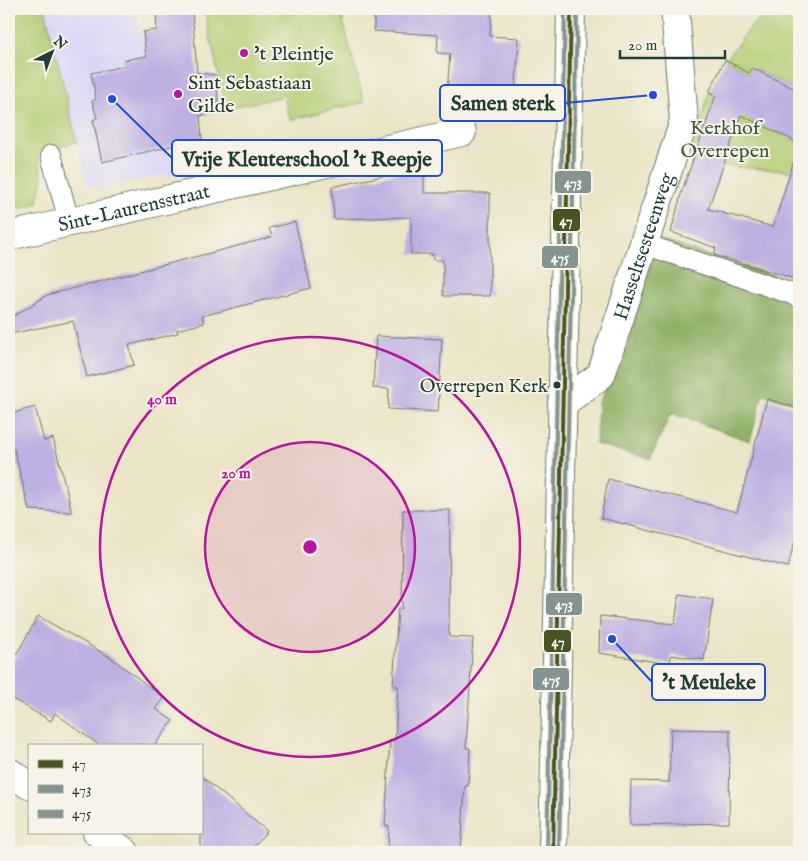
<svg xmlns="http://www.w3.org/2000/svg" width="808" height="861" font-family="'IM FELL English',serif">
<rect width="100%" height="100%" fill="#f7f3e8"/>
<filter id="ink" filterUnits="userSpaceOnUse"><feTurbulence type="fractalNoise" baseFrequency=".02" numOctaves="2"/><feDisplacementMap in="SourceGraphic" scale="10" xChannelSelector="R" yChannelSelector="G"/><feConvolveMatrix kernelMatrix="1 2 1 2 8 2 1 2 1" color-interpolation-filters="sRGB"/></filter>
<filter id="wash" filterUnits="userSpaceOnUse"><feTurbulence type="fractalNoise" baseFrequency=".0096" numOctaves="4" result="noise"/><feDisplacementMap in="SourceGraphic" scale="20" xChannelSelector="R" yChannelSelector="G"/><feGaussianBlur stdDeviation="1.12" result="paint"/><feColorMatrix in="noise" values="0 0 0 0 0 0 0 0 0 0 0 0 0 0 0 0 0 1.4 0 .05"/><feComposite in="paint" operator="in"/></filter>
<g filter="url(#wash)">
<rect width="100%" height="100%" fill="#ebe4c6"/>
<path fill="#dad6f7" d="M 45,9 L 135,9 L 174,173 L 105,187 L 87,185 Z"/>
<g fill="#b4ce74" stroke="#6a8654">
<path d="M 9,9 L 45,9 L 77,142 L 37,153 L 43,178 L 38,203 L 9,211 Z"/>
<path d="M 204,9 L 340,9 L 364,102 L 290,120 L 284,96 L 226,109 Z"/>
<path d="M 765,9 L 799,9 L 799,91 L 752,68 L 749,73 L 725,60 Z"/>
<path d="M 709,92 L 734,104 L 732,110 L 799,143 L 799,172 L 725,166 L 721,170 L 690,161 Z"/>
</g>
<path fill="#8fb166" stroke="#57774d" d="M 656,239 L 799,283 L 799,404 L 763,394 L 750,441 L 671,413 L 650,459 L 596,444 L 598,403 L 630,337 Z"/>
<g id="blocks">
<g fill="#beafe2">
<path d="M 156,9 L 192,9 L 197,73 L 216,75 L 219,111 L 200,116 L 202,139 L 102,162 L 93,120 L 97,118 L 92,101 L 96,99 L 91,73 L 125,66 L 124,60 L 146,56 L 143,32 L 157,30 Z"/>
<path d="M 374,9 L 492,9 L 490,36 L 519,38 L 515,99 L 447,92 L 450,54 L 437,53 L 438,35 L 374,31 Z"/>
<path d="M 725,60 L 749,73 L 752,68 L 799,91 L 799,143 L 741,115 L 708,209 L 773,227 L 793,163 L 799,164 L 799,253 L 792,278 L 714,255 L 716,248 L 671,232 L 682,191 L 716,95 L 709,92 Z"/>
<path d="M 424,167 L 424,193 L 490,193 L 490,296 L 443,296 L 443,260 L 433,260 L 433,254 L 411,254 L 411,217 L 334,219 L 332,187 Z"/>
<path d="M 295,222 L 311,288 L 202,316 L 204,323 L 177,330 L 178,333 L 129,345 L 134,365 L 87,377 L 73,321 L 9,334 L 9,319 L 47,295 L 272,237 L 269,228 Z"/>
<path d="M 376,336 L 442,339 L 438,412 L 388,409 L 389,389 L 373,388 Z"/>
<path d="M 767,399 L 799,409 L 799,524 L 788,567 L 601,518 L 608,479 L 737,512 Z"/>
<path d="M 35,407 L 44,441 L 53,438 L 72,512 L 29,510 L 14,449 L 9,450 L 9,414 Z"/>
<path d="M 403,510 L 450,510 L 449,637 L 473,638 L 466,748 L 470,748 L 468,786 L 465,786 L 461,852 L 388,852 L 389,826 L 385,826 L 390,740 L 395,741 L 398,686 L 393,686 L 398,608 L 402,609 Z"/>
<path d="M 679,594 L 713,599 L 704,660 L 671,655 L 670,664 L 599,653 L 600,616 L 675,624 Z"/>
<path d="M 38,616 L 110,657 L 164,698 L 156,709 L 173,721 L 155,745 L 99,745 L 55,713 L 51,721 L 9,697 L 9,668 Z"/>
<path d="M 671,729 L 730,730 L 729,823 L 630,825 L 631,781 L 669,782 Z"/>
<path d="M 201,776 L 267,831 L 249,852 L 201,852 Z"/>
</g>
</g>
</g>
<g filter="url(#ink)">
<use href="#blocks" fill-opacity="0" stroke="#667767" stroke-width="1"/>
<g fill="none" stroke-linecap="round" stroke-linejoin="round">
<defs>
<g id="lane">
<path d="M 51,155 L 69,221"/>
<path d="M 644,244 L 792,294 L 799,298"/>
</g>
<g id="street">
<path id="s1" d="M 9,236 L 462,132"/>
<path id="s2" d="M 562,404 L 601,375 L 684,121 L 675,9"/>
</g>
<g id="secondary">
<path d="M 9,772 L 29,785"/>
<path d="M 97,832 L 125,852"/>
</g>
<path id="primary" d="M 553,852 L 571,9"/>
</defs>
<use href="#lane" stroke="#667767" stroke-width="22"/>
<use href="#street" stroke="#667767" stroke-width="30"/>
<use href="#secondary" stroke="#667767" stroke-width="30"/>
<use href="#primary" stroke="#667767" stroke-width="30"/>
<use href="#lane" stroke="#fff" stroke-width="20"/>
<use href="#street" stroke="#fff" stroke-width="28"/>
<use href="#secondary" stroke="#fff" stroke-width="28"/>
<use href="#primary" stroke="#fff" stroke-width="28"/>
<defs>
<path id="bus-1" d="M 553,852 L 571,9"/>
<path id="bus-2" d="M 559,852 L 577,9"/>
<path id="bus-3" d="M 547,852 L 565,9"/>
</defs>
<use href="#bus-1" stroke="#f7f3e8" stroke-width="8"/>
<use href="#bus-2" stroke="#f7f3e8" stroke-width="8"/>
<use href="#bus-3" stroke="#f7f3e8" stroke-width="8"/>
<use href="#bus-1" stroke="#4a5321" stroke-width="4"/>
<use href="#bus-2" stroke="#84948f" stroke-width="4"/>
<use href="#bus-3" stroke="#84948f" stroke-width="4"/>
</g>
</g>
<circle cx="310" cy="547" r="105" fill="#b5179e" fill-opacity=".12"/>
<g fill="none" stroke="#b5179e" stroke-width="2.5">
<circle cx="310" cy="547" r="105"/>
<circle cx="310" cy="547" r="210"/>
</g>
<g fill="#b5179e" stroke="#f7f3e8" stroke-width="2">
<circle cx="244" cy="53" r="5"/>
<circle cx="178" cy="94" r="5"/>
</g>
<circle fill="#1f3d34" stroke="#f7f3e8" stroke-width="2" cx="557" cy="385" r="4.5"/>
<g text-anchor="middle" stroke-width="4" stroke-linejoin="round" paint-order="stroke">
<g font-size="19" fill="#1f3d34" stroke="#f7f3e8" text-anchor="end">
<text x="548" y="392">Overrepen Kerk</text>
</g>
<g font-size="20" fill="#1f3d34" stroke="#f7f3e8" text-anchor="start">
<text x="254" y="60">'t Pleintje</text>
<text x="188" y="89">Sint Sebastiaan<tspan x="188" dy="23">Gilde</tspan></text>
</g>
<g font-size="20" fill="#3d5a41" stroke="#f7f3e8">
<text x="725" y="134">Kerkhof<tspan x="725" dy="23">Overrepen</tspan></text>
</g>
<g font-size="20" fill="#1f3d34" stroke="#f7f3e8">
<text dy="7" stroke="none"><textPath href="#s1" startOffset="128">Sint-Laurensstraat</textPath></text>
<text dy="7" stroke="none"><textPath href="#s2" startOffset="184">Hasseltsesteenweg</textPath></text>
</g>
</g>
<circle cx="310" cy="547" r="8" fill="#b5179e" stroke="#f7f3e8" stroke-width="2.5"/>
<g font-size="15" text-anchor="middle" font-weight="bold" fill="#b5179e" stroke="#f7f3e8" stroke-width="4" stroke-linejoin="round" paint-order="stroke">
<text x="162" y="404">40 m</text>
<text x="236" y="478">20 m</text>
</g>
<path fill="none" stroke="#1d4ed8" stroke-width="2" d="M653 95L565 103M112 99L172 158M612 639L652 682"/>
<g fill="#1d4ed8" stroke="#f7f3e8" stroke-width="2">
<circle cx="653" cy="95" r="5"/>
<circle cx="112" cy="99" r="5"/>
<circle cx="612" cy="639" r="5"/>
</g>
<g fill="#f7f3e8" stroke="#1d4ed8" stroke-width="2">
<rect x="440" y="85" width="125" height="36" rx="5"/>
<rect x="172" y="140" width="270" height="36" rx="5"/>
<rect x="652" y="664" width="113" height="36" rx="5"/>
</g>
<g font-size="21" text-anchor="middle" font-weight="bold" fill="#1f3d34">
<text x="503" y="110">Samen sterk</text>
<text x="307" y="166">Vrije Kleuterschool 't Reepje</text>
<text x="709" y="689">'t Meuleke</text>
</g>
<g stroke="#f7f3e8" stroke-width="2">
<rect x="554" y="170" width="38" height="24" rx="5" fill="#84948f"/>
<rect x="552" y="208" width="29" height="24" rx="5" fill="#4a5321"/>
<rect x="541" y="245" width="38" height="24" rx="5" fill="#84948f"/>
<rect x="545" y="592" width="38" height="24" rx="5" fill="#84948f"/>
<rect x="543" y="629" width="29" height="24" rx="5" fill="#4a5321"/>
<rect x="532" y="667" width="38" height="24" rx="5" fill="#84948f"/>
</g>
<g font-size="14" text-anchor="middle" font-weight="bold" fill="#fff">
<text x="573" y="187">473</text>
<text x="566" y="225">47</text>
<text x="560" y="262">475</text>
<text x="564" y="609">473</text>
<text x="558" y="646">47</text>
<text x="551" y="684">475</text>
</g>
<rect width="808" height="861" fill="none" stroke="#f7f3e8" stroke-width="30"/>
<rect x="28" y="744" width="175" height="90" fill="#f7f3e8" stroke="#a1aaa0"/>
<rect x="38" y="760" width="25" height="8" fill="#4a5321" stroke="#a1aaa0"/>
<text x="72" y="768" font-size="15" fill="#1f3d34">47</text>
<rect x="38" y="785" width="25" height="8" fill="#84948f" stroke="#a1aaa0"/>
<text x="72" y="794" font-size="15" fill="#1f3d34">473</text>
<rect x="38" y="810" width="25" height="8" fill="#84948f" stroke="#a1aaa0"/>
<text x="72" y="818" font-size="15" fill="#1f3d34">475</text>
<g transform="translate(52 52) rotate(42)" stroke="#f7f3e8" stroke-width="4" paint-order="stroke">
<path d="M0-4L9 19L0 12L-9 19Z" fill="#1f3d34"/>
<text y="-8" font-size="14" font-weight="bold" text-anchor="middle" fill="#1f3d34">N</text>
</g>
<path d="M620 50v8h105v-8" fill="none" stroke="#1f3d34" stroke-width="2.5"/>
<text x="628" y="50" font-size="15" fill="#1f3d34" stroke="#f7f3e8" stroke-width="4" paint-order="stroke">20 m</text>
</svg>
